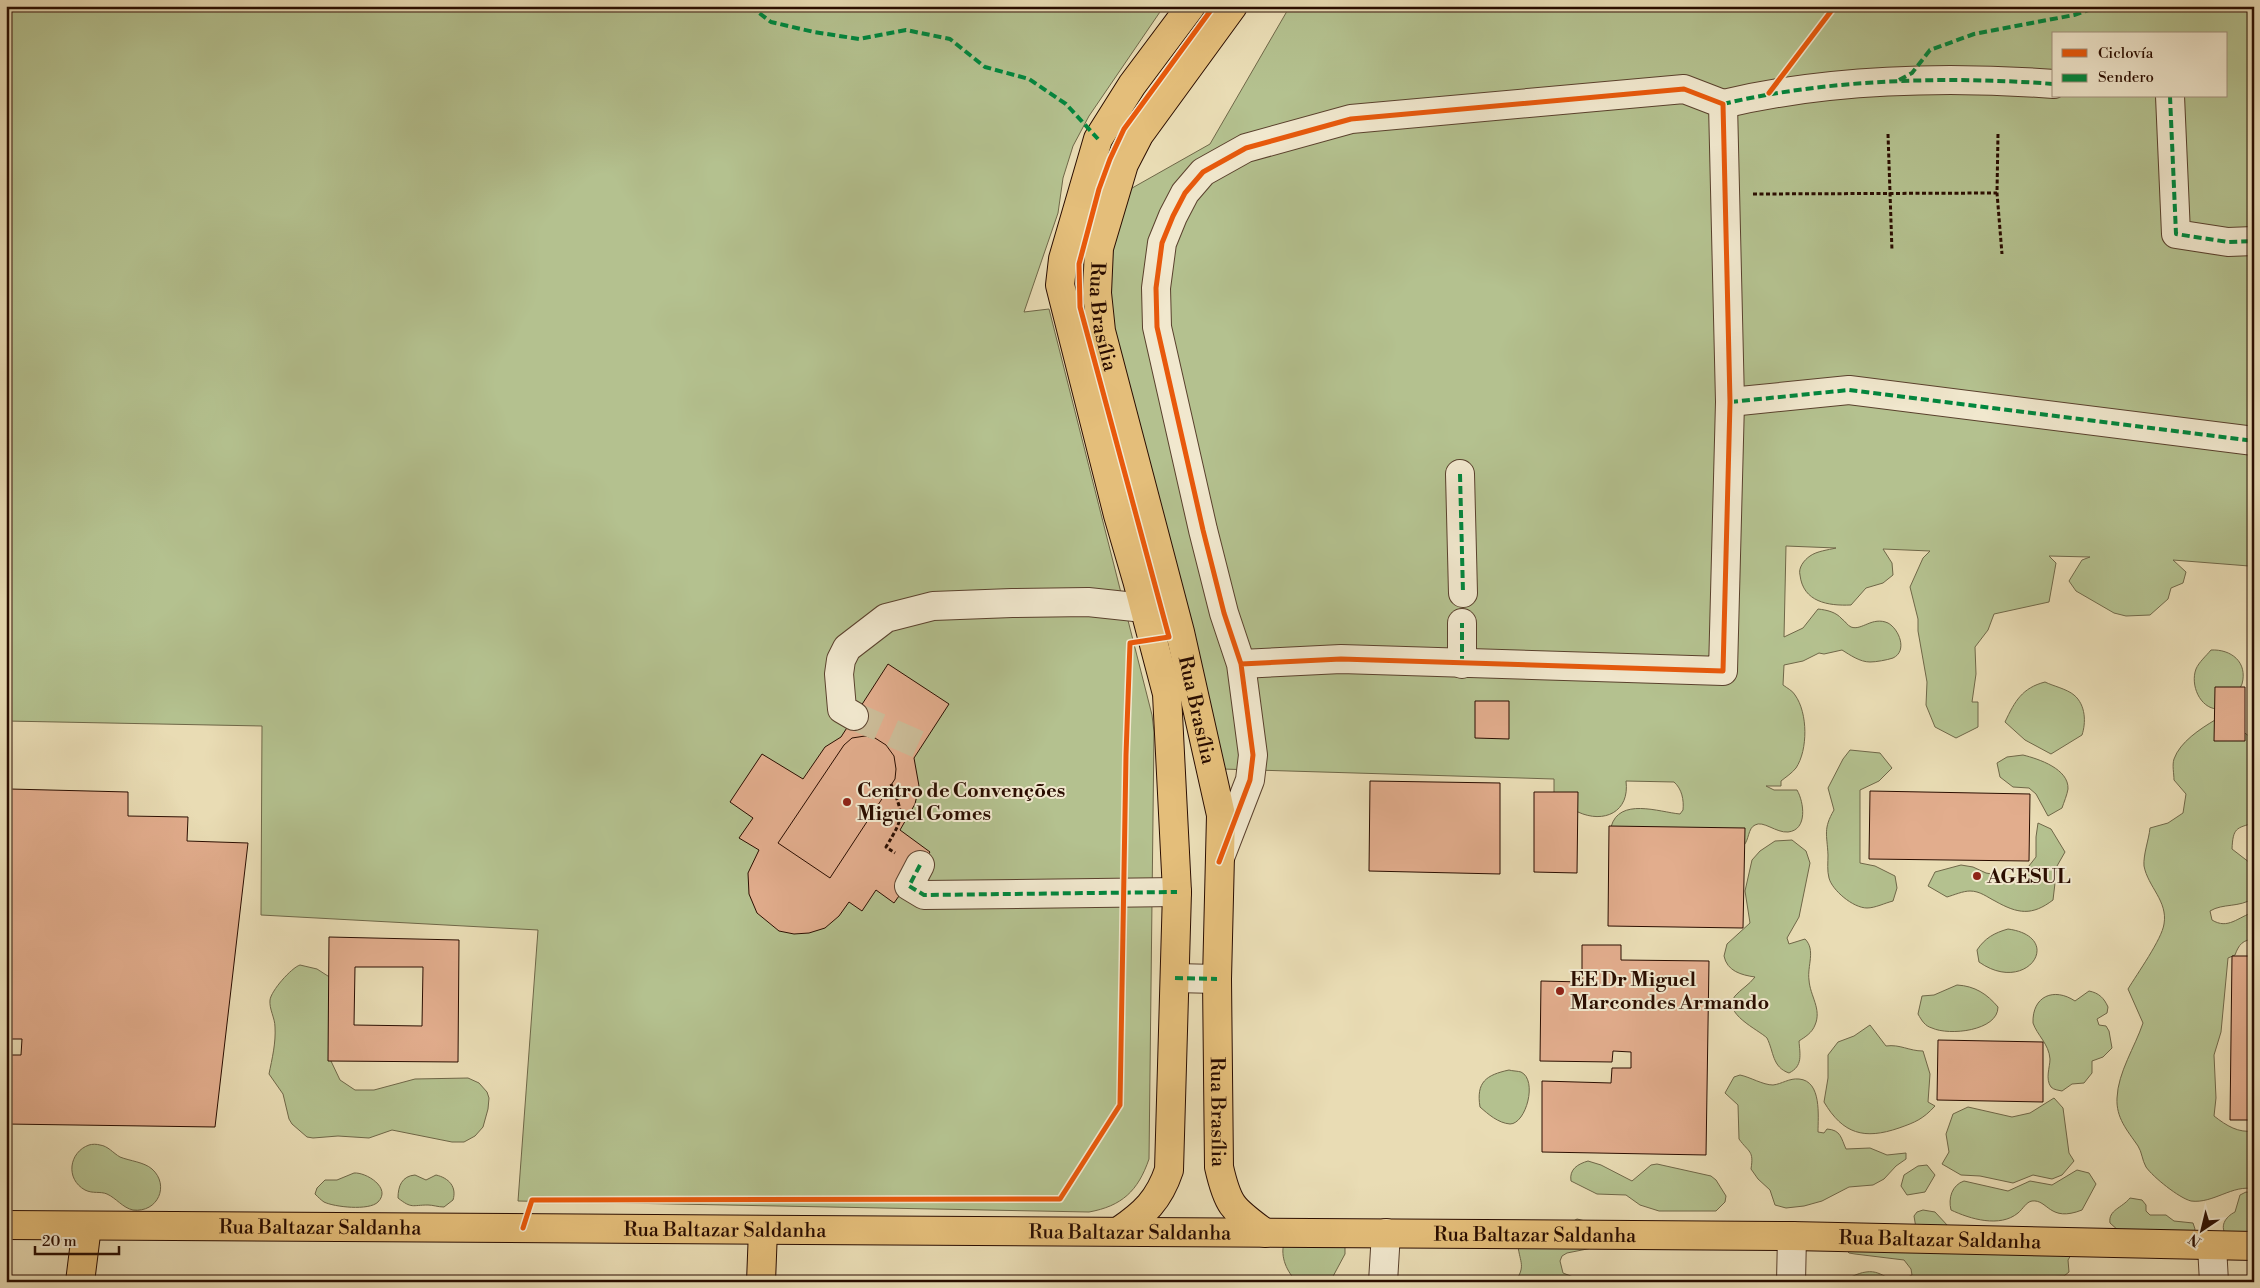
<svg xmlns="http://www.w3.org/2000/svg" width="2260" height="1288" font-family="'Libre Bodoni',serif">
<rect width="100%" height="100%" fill="#e9dcb4"/>
<filter id="stains"><feTurbulence type="fractalNoise" baseFrequency=".004" numOctaves="4"/><feColorMatrix values="0 0 0 0 .2 0 0 0 0 .09 0 0 0 0 .02 0 0 0 .5 -.17"/></filter>
<radialGradient id="worn" r=".72"><stop offset=".6" stop-color="#630" stop-opacity="0"/><stop offset="1" stop-color="#630" stop-opacity=".3"/></radialGradient>
<g fill="#b4c18f" stroke="#6f6748" fill-rule="evenodd">
<path d="M 6,6 L 1164,6 L 1089,116 L 1073,146 L 1063,178 L 1058,213 L 1024,312 L 1049,309 L 1152,715 L 1154,732 L 1149,1159 C 1138,1191 1122,1206 1089,1212 L 518,1201 L 538,930 L 261,915 L 262,726 L 6,721 Z"/>
<path d="M 1290,6 L 2254,6 L 2254,562 L 2249,561 L 2249,566 L 2173,560 L 2186,572 L 2183,583 L 2171,588 L 2168,599 L 2150,615 L 2126,616 L 2114,613 L 2076,591 L 2069,581 L 2082,560 L 2090,557 L 2049,556 L 2056,563 L 2049,602 L 1994,614 L 1988,630 L 1975,647 L 1976,674 L 1972,702 L 1978,702 L 1978,727 L 1956,738 L 1935,727 L 1926,705 L 1927,682 L 1918,631 L 1918,619 L 1910,587 L 1923,558 L 1930,551 L 1883,549 L 1892,563 L 1893,575 L 1883,583 L 1866,588 L 1851,605 C 1828,606 1803,602 1800,575 C 1798,568 1804,560 1810,556 C 1817,551 1828,550 1836,548 L 1786,546 L 1784,637 L 1803,628 L 1818,609 C 1827,610 1836,612 1842,619 C 1845,621 1847,625 1851,627 C 1862,631 1872,616 1888,623 C 1899,629 1908,651 1893,658 C 1887,660 1876,662 1870,662 C 1860,662 1850,655 1842,650 L 1824,654 L 1819,653 L 1803,661 L 1784,665 L 1783,685 C 1787,688 1793,691 1795,695 C 1808,713 1808,750 1796,768 C 1792,773 1786,777 1781,781 L 1781,786 L 1766,786 L 1774,790 L 1797,790 C 1804,802 1808,830 1788,832 C 1776,833 1763,820 1755,825 C 1748,828 1749,840 1744,845 L 1611,827 C 1619,797 1659,812 1680,814 L 1683,810 C 1684,800 1682,789 1674,782 L 1626,781 C 1630,812 1604,824 1578,812 C 1570,808 1561,798 1554,793 L 1554,779 L 1222,769 L 1104,303 L 1118,196 L 1210,144 ZM 2054,34 L 2226,34 L 2226,96 L 2054,96 Z"/>
<path d="M 2211,650 C 2231,649 2248,662 2242,684 C 2239,693 2224,703 2217,709 C 2200,708 2190,685 2196,669 C 2199,662 2206,656 2211,650 Z"/>
<path d="M 2045,682 C 2053,686 2067,689 2074,695 C 2086,705 2086,723 2082,735 L 2051,754 L 2025,740 L 2005,722 C 2015,701 2022,688 2045,682 Z"/>
<path d="M 2215,720 L 2233,724 L 2254,740 L 2254,823 C 2236,828 2233,828 2232,849 L 2254,866 L 2254,898 C 2239,908 2223,903 2210,911 L 2212,920 C 2228,930 2238,917 2254,912 L 2254,939 C 2243,940 2239,944 2235,955 L 2228,958 L 2221,1032 L 2214,1055 L 2216,1098 L 2214,1116 C 2227,1126 2238,1133 2254,1131 L 2254,1189 C 2233,1184 2213,1204 2191,1201 C 2179,1198 2153,1177 2146,1167 C 2142,1160 2142,1152 2138,1146 C 2127,1130 2116,1118 2117,1098 C 2118,1072 2135,1047 2143,1023 L 2128,989 C 2137,974 2162,939 2164,924 C 2168,901 2148,887 2144,866 C 2143,855 2149,839 2150,828 L 2168,823 L 2183,813 L 2186,794 L 2174,780 C 2174,774 2172,765 2174,759 C 2180,742 2200,729 2215,720 Z"/>
<path d="M 1850,750 L 1880,753 L 1892,768 L 1879,781 L 1860,790 L 1860,863 L 1875,866 L 1895,876 L 1897,888 L 1893,901 C 1885,903 1875,908 1867,908 C 1853,908 1832,890 1829,878 C 1827,871 1828,862 1828,855 C 1827,834 1823,829 1834,810 L 1828,788 L 1843,759 Z"/>
<path d="M 2023,755 C 2039,759 2069,769 2068,789 C 2067,795 2064,802 2062,808 L 2048,816 L 2036,794 L 2029,788 L 2013,787 L 2000,777 L 1997,763 L 2007,757 Z"/>
<path d="M 2038,823 L 2051,829 L 2065,852 L 2057,866 L 2053,900 C 2032,916 2018,914 1995,901 C 1987,897 1980,891 1970,891 C 1963,891 1954,895 1947,897 L 1928,886 L 1935,872 L 1961,865 L 1973,867 L 1986,873 L 2009,877 L 2021,876 L 2036,857 L 2036,837 Z"/>
<path d="M 1792,840 L 1806,851 L 1810,863 L 1799,917 L 1787,938 L 1789,944 L 1805,939 C 1816,950 1807,966 1809,980 C 1810,996 1822,1009 1815,1025 C 1812,1033 1805,1037 1799,1041 C 1800,1055 1803,1066 1789,1073 C 1772,1067 1774,1052 1767,1038 C 1759,1030 1721,1013 1735,996 C 1741,989 1749,985 1755,977 C 1741,975 1727,971 1724,956 L 1727,944 L 1750,923 L 1745,891 L 1752,860 L 1760,851 L 1775,841 Z"/>
<path d="M 2008,929 C 2066,937 2027,996 1979,962 L 1977,950 C 1985,938 1994,933 2008,929 Z"/>
<path d="M 300,965 L 317,969 L 331,978 L 330,1059 L 340,1080 L 355,1090 L 374,1090 L 415,1079 L 468,1078 L 479,1083 L 487,1092 L 489,1098 L 488,1109 L 483,1127 L 475,1136 L 464,1142 L 452,1142 L 392,1130 L 369,1138 L 338,1136 L 313,1138 L 307,1137 L 292,1124 L 289,1119 L 283,1094 L 269,1074 C 272,1059 276,1043 275,1027 C 275,1018 269,1009 270,1000 C 271,991 291,968 300,965 Z"/>
<path d="M 1957,985 C 1975,986 1987,994 1998,1007 C 1998,1031 1949,1036 1932,1028 C 1925,1026 1922,1021 1918,1014 L 1922,996 L 1934,995 Z"/>
<path d="M 2089,991 C 2099,993 2104,998 2108,1007 L 2107,1013 L 2097,1019 L 2099,1025 L 2106,1026 L 2109,1031 L 2112,1048 L 2103,1057 L 2092,1061 L 2092,1073 L 2084,1083 L 2072,1084 L 2062,1091 C 2058,1090 2054,1090 2051,1087 C 2045,1079 2050,1067 2050,1059 C 2049,1044 2037,1035 2033,1023 C 2032,996 2054,987 2075,1001 Z"/>
<path d="M 1870,1025 L 1886,1046 C 1900,1044 1909,1051 1923,1051 L 1930,1074 L 1928,1102 L 1935,1106 C 1923,1119 1916,1122 1899,1128 C 1864,1140 1843,1134 1824,1102 L 1828,1078 L 1828,1055 L 1838,1042 L 1854,1036 Z"/>
<path d="M 1509,1070 C 1512,1071 1518,1071 1521,1072 C 1538,1080 1526,1124 1510,1124 C 1498,1123 1488,1114 1480,1107 C 1476,1082 1486,1075 1509,1070 Z"/>
<path d="M 1740,1075 C 1750,1077 1763,1085 1773,1085 C 1782,1084 1789,1078 1799,1079 C 1822,1081 1818,1116 1818,1132 L 1824,1133 L 1827,1129 C 1841,1130 1841,1138 1846,1149 L 1870,1148 L 1887,1155 L 1906,1153 L 1906,1159 L 1896,1166 L 1884,1179 L 1873,1185 L 1849,1187 L 1822,1201 L 1804,1206 L 1786,1208 L 1775,1205 L 1770,1190 L 1758,1179 L 1751,1169 C 1754,1150 1749,1153 1739,1139 L 1738,1105 L 1725,1093 L 1734,1077 Z"/>
<path d="M 2054,1098 L 2063,1108 L 2069,1153 L 2074,1161 L 2062,1175 L 2052,1179 L 2033,1175 L 2013,1183 L 1980,1176 L 1961,1175 L 1942,1164 L 1949,1152 L 1946,1134 L 1953,1114 L 1968,1107 L 2012,1117 L 2030,1113 Z"/>
<path d="M 89,1145 C 92,1144 97,1144 100,1145 C 108,1146 113,1153 120,1157 C 130,1161 144,1162 152,1169 C 170,1185 158,1213 133,1210 C 123,1208 116,1198 107,1194 C 100,1191 93,1194 85,1190 C 65,1179 69,1152 89,1145 Z"/>
<path d="M 1588,1161 L 1601,1165 L 1632,1181 L 1651,1165 L 1657,1164 L 1711,1176 L 1716,1180 L 1726,1196 L 1725,1202 L 1716,1211 L 1659,1211 L 1640,1205 L 1626,1195 L 1597,1194 L 1571,1181 C 1569,1169 1578,1164 1588,1161 Z"/>
<path d="M 1927,1165 L 1935,1175 L 1925,1192 L 1907,1195 L 1901,1186 L 1904,1175 L 1918,1166 Z"/>
<path d="M 2077,1170 L 2089,1173 L 2096,1184 L 2082,1210 C 2049,1223 2048,1199 2032,1201 C 2026,1202 2023,1209 2018,1213 C 2000,1228 1970,1219 1951,1210 C 1948,1198 1952,1185 1964,1181 L 2008,1191 L 2030,1181 L 2052,1185 Z"/>
<path d="M 354,1173 C 366,1172 392,1188 378,1202 C 369,1211 334,1207 324,1202 C 321,1200 318,1197 315,1194 L 317,1188 L 325,1180 L 337,1180 Z"/>
<path d="M 415,1175 L 426,1180 L 436,1175 C 449,1178 457,1187 453,1200 L 444,1207 C 438,1207 433,1205 428,1205 C 412,1205 412,1209 398,1198 C 398,1186 402,1176 415,1175 Z"/>
<path d="M 2246,1192 L 2254,1193 L 2254,1235 L 2227,1236 C 2219,1227 2225,1217 2235,1212 L 2240,1195 Z"/>
<path d="M 2130,1198 L 2142,1200 L 2146,1205 L 2146,1211 L 2150,1215 L 2166,1215 L 2174,1221 L 2193,1223 L 2195,1229 L 2193,1235 L 2119,1231 L 2110,1223 C 2108,1210 2122,1208 2130,1198 Z"/>
<path d="M 1923,1210 L 1935,1212 L 1948,1226 L 2063,1228 L 2068,1232 L 2071,1255 L 2068,1260 L 2069,1272 L 2064,1276 L 2046,1277 L 2028,1282 L 1993,1282 L 1982,1279 L 1967,1282 L 1839,1282 C 1848,1279 1857,1273 1866,1272 C 1885,1269 1888,1288 1912,1275 L 1911,1269 L 1904,1260 L 1855,1254 L 1849,1253 L 1845,1249 L 1916,1228 L 1914,1216 L 1917,1212 Z"/>
<path d="M 1577,1219 L 1589,1222 L 1592,1248 L 1567,1253 L 1562,1256 L 1560,1261 L 1563,1273 L 1586,1282 L 1515,1282 C 1526,1266 1520,1263 1518,1246 L 1561,1228 Z"/>
<path d="M 1284,1243 L 1345,1245 L 1345,1254 L 1330,1282 L 1297,1282 C 1287,1272 1280,1257 1284,1243 Z"/>
</g>
<g fill="#e2ad8d" stroke="#2a0d00" fill-rule="evenodd">
<path d="M 888,664 L 949,704 L 914,758 L 919,786 L 915,804 L 900,830 L 930,852 L 894,903 L 876,890 L 862,911 L 849,902 L 839,916 L 825,928 L 809,933 L 794,934 L 779,931 L 757,913 L 749,894 L 748,873 L 759,850 L 739,838 L 753,818 L 730,802 L 762,754 L 803,779 L 825,747 L 841,737 Z"/>
<path d="M 2215,687 L 2245,687 L 2245,741 L 2214,741 Z"/>
<path d="M 1475,701 L 1509,701 L 1509,739 L 1475,738 Z"/>
<path d="M 865,736 L 875,738 L 886,745 L 894,756 L 896,769 L 895,779 L 830,878 L 778,843 L 844,745 L 852,738 Z"/>
<path d="M 1370,781 L 1500,783 L 1500,874 L 1369,871 Z"/>
<path d="M 10,789 L 128,792 L 128,816 L 188,817 L 187,841 L 248,843 L 215,1127 L 6,1124 L 6,1055 L 21,1055 L 22,1039 L 6,1039 L 6,842 L 9,842 Z"/>
<path d="M 1870,791 L 2030,794 L 2029,861 L 1869,859 Z"/>
<path d="M 1534,792 L 1578,792 L 1577,873 L 1534,872 Z"/>
<path d="M 1609,826 L 1745,828 L 1743,928 L 1608,926 Z"/>
<path d="M 329,937 L 459,940 L 458,1062 L 328,1061 ZM 355,967 L 423,967 L 422,1026 L 354,1025 Z"/>
<path d="M 1582,945 L 1621,945 L 1621,960 L 1709,961 L 1706,1155 L 1542,1152 L 1542,1081 L 1611,1083 L 1612,1068 L 1631,1068 L 1631,1052 L 1613,1051 L 1612,1062 L 1540,1061 L 1541,981 L 1582,982 Z"/>
<path d="M 2232,956 L 2254,956 L 2254,1120 L 2230,1120 Z"/>
<path d="M 1938,1040 L 2043,1042 L 2043,1102 L 1937,1100 Z"/>
</g>
<g fill="none" stroke-linecap="round" stroke-linejoin="round">
<path stroke="#ccbd99" stroke-width="28" stroke-dasharray="28 14" stroke-linecap="butt" d="M 854,716 L 922,746"/>
<defs>
<g id="minor">
<path d="M 2170,96 L 2176,234 L 2228,242 L 2254,241"/>
<path d="M 1723,104 C 1827,79 1947,76 2054,84"/>
<path d="M 1730,402 L 1849,390 L 2254,441"/>
<path d="M 1460,474 L 1463,593"/>
<path d="M 1462,664 L 1462,623"/>
<path d="M 854,716 L 842,709 L 839,674 L 841,660 L 847,648 L 886,618 L 933,606 L 1012,603 L 1088,602 L 1144,608"/>
<path d="M 1221,855 L 1250,780 L 1253,755 L 1241,664 L 1341,659 L 1723,671 L 1730,402 L 1723,104 L 1684,89 L 1351,119 L 1246,148 L 1203,172 L 1185,193 L 1173,216 L 1162,243 L 1156,288 L 1157,327 L 1203,530 L 1224,613 L 1241,664"/>
<path d="M 920,865 L 909,886 L 924,895 L 1177,892"/>
<path d="M 1175,978 L 1217,979"/>
<path d="M 2212,1246 L 2214,1282"/>
<path d="M 1383,1282 L 1386,1233"/>
<path d="M 1791,1282 L 1792,1236"/>
</g>
<g id="major">
<path id="s1" d="M 1233,6 L 1139,135 L 1124,164 L 1099,248 L 1097,293 L 1101,331 L 1180,632 L 1221,815 L 1217,979 L 1219,1167 C 1228,1207 1233,1209 1265,1233"/>
<path id="s2" d="M 6,1225 L 1792,1236 L 2254,1246"/>
<path d="M 1119,1231 C 1144,1214 1159,1200 1169,1170 L 1177,892 L 1167,694 L 1137,580 L 1118,515 L 1060,285 L 1063,259 L 1098,139 L 1132,85 L 1191,6"/>
<path d="M 80,1282 L 87,1226"/>
<path d="M 761,1282 L 763,1230"/>
</g>
</defs>
<use href="#minor" stroke="#5a412d" stroke-width="30"/>
<use href="#major" stroke="#2a0d00" stroke-width="30"/>
<g stroke="#2a0d00" stroke-width="3" stroke-dasharray="4 2.5" stroke-linecap="butt">
<path d="M 1888,134 L 1892,251"/>
<path d="M 1998,134 L 1997,193 L 2002,254"/>
<path d="M 1753,194 L 1997,193"/>
<path d="M 891,784 C 904,816 904,817 886,847 L 895,853"/>
</g>
<use href="#minor" stroke="#f1e8ce" stroke-width="28"/>
<use href="#major" stroke="#e4be7a" stroke-width="28"/>
<g stroke="#00873e" stroke-width="4" stroke-dasharray="8 4" stroke-linecap="butt">
<path d="M 750,6 L 771,22 L 814,32 L 859,39 L 906,30 L 950,39 L 985,67 L 1029,79 L 1066,104 L 1098,139"/>
<path d="M 1899,80 L 1912,73 L 1930,50 L 1974,34 L 2074,15 L 2100,6"/>
<path d="M 2170,96 L 2176,234 L 2228,242 L 2254,241"/>
<path d="M 1723,104 C 1827,79 1947,76 2054,84"/>
<path d="M 1730,402 L 1849,390 L 2254,441"/>
<path d="M 1460,474 L 1463,593"/>
<path d="M 1462,664 L 1462,623"/>
<path d="M 920,865 L 909,886 L 924,895 L 1177,892"/>
<path d="M 1175,978 L 1217,979"/>
</g>
<defs>
<g id="cycleway">
<path d="M 1769,93 L 1835,6"/>
<path d="M 1219,862 L 1250,780 L 1253,755 L 1241,664 L 1341,659 L 1723,671 L 1730,402 L 1723,104 L 1684,89 L 1351,119 L 1246,148 L 1203,172 L 1185,193 L 1173,216 L 1162,243 L 1156,288 L 1157,327 L 1203,530 L 1224,613 L 1241,664"/>
<path d="M 523,1228 L 532,1200 L 1060,1199 L 1120,1105 L 1126,755 L 1130,643 L 1169,637 L 1080,307 L 1079,264 L 1099,189 L 1110,159 L 1124,129 L 1214,6"/>
</g>
</defs>
<use href="#cycleway" stroke="#f1e8ce" stroke-width="8"/>
<use href="#cycleway" stroke="#e8590c" stroke-width="5"/>
</g>
<g fill="#8f2418" stroke="#f1e8ce" stroke-width="2">
<circle cx="847" cy="802" r="5"/>
<circle cx="1977" cy="876" r="5"/>
<circle cx="1560" cy="991" r="5"/>
</g>
<g text-anchor="middle" stroke-width="4" stroke-linejoin="round" paint-order="stroke">
<g font-size="20" fill="#2a0d00" stroke="#f1e8ce">
<text dy="7" stroke="none"><textPath href="#s1" startOffset="349">Rua Brasília</textPath></text>
<text dy="7" stroke="none"><textPath href="#s1" startOffset="754">Rua Brasília</textPath></text>
<text dy="7" stroke="none"><textPath href="#s1" startOffset="1159">Rua Brasília</textPath></text>
<text dy="7" stroke="none"><textPath href="#s2" startOffset="314">Rua Baltazar Saldanha</textPath></text>
<text dy="7" stroke="none"><textPath href="#s2" startOffset="719">Rua Baltazar Saldanha</textPath></text>
<text dy="7" stroke="none"><textPath href="#s2" startOffset="1124">Rua Baltazar Saldanha</textPath></text>
<text dy="7" stroke="none"><textPath href="#s2" startOffset="1529">Rua Baltazar Saldanha</textPath></text>
<text dy="7" stroke="none"><textPath href="#s2" startOffset="1934">Rua Baltazar Saldanha</textPath></text>
</g>
<g font-size="20" font-weight="bold" fill="#2a0d00" stroke="#f1e8ce" text-anchor="start">
<text x="857" y="797">Centro de Convenções<tspan x="857" dy="23">Miguel Gomes</tspan></text>
<text x="1987" y="883">AGESUL</text>
<text x="1570" y="986">EE Dr Miguel<tspan x="1570" dy="23">Marcondes Armando</tspan></text>
</g>
</g>
<rect width="2260" height="1288" fill="none" stroke="#e9dcb4" stroke-width="25"/>
<rect x="8" y="8" width="2245" height="1273" fill="none" stroke="#2a0d00" stroke-width="2.5"/>
<rect x="12" y="12" width="2235" height="1263" fill="none" stroke="#2a0d00"/>
<rect x="2052" y="32" width="175" height="65" fill="#f1e8ce" stroke="#a1907c"/>
<rect x="2062" y="49" width="25" height="8" fill="#e8590c" stroke="#a1907c"/>
<text x="2098" y="58" font-size="15" fill="#2a0d00">Ciclovía</text>
<rect x="2062" y="74" width="25" height="8" fill="#00873e" stroke="#a1907c"/>
<text x="2098" y="82" font-size="15" fill="#2a0d00">Sendero</text>
<g transform="translate(2202 1230) rotate(215)" stroke="#f1e8ce" stroke-width="4" paint-order="stroke">
<path d="M0-4L9 19L0 12L-9 19Z" fill="#2a0d00"/>
<text y="-8" font-size="14" font-weight="bold" text-anchor="middle" fill="#2a0d00">N</text>
</g>
<path d="M35 1246v8h84v-8" fill="none" stroke="#2a0d00" stroke-width="2.5"/>
<text x="42" y="1246" font-size="15" fill="#2a0d00" stroke="#f1e8ce" stroke-width="4" paint-order="stroke">20 m</text>
<rect width="100%" height="100%" filter="url(#stains)"/>
<rect width="100%" height="100%" fill="url(#worn)"/>
</svg>
